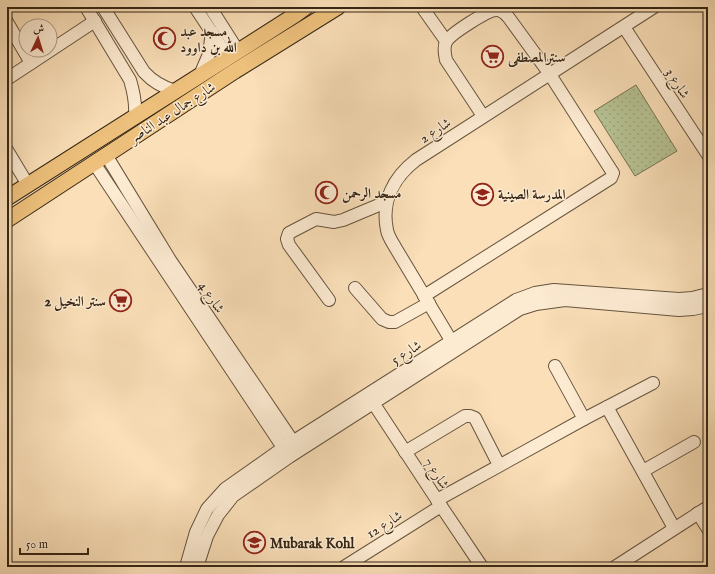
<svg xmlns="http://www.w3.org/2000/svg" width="715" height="574" font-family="'IM FELL English',Amiri,serif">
<defs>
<pattern id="park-dots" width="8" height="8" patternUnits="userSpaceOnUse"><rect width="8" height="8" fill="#b7c394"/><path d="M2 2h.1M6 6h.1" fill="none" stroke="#9ea77f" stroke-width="1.8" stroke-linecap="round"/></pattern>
</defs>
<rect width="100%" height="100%" fill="#fadfb8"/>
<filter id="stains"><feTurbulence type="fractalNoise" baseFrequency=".005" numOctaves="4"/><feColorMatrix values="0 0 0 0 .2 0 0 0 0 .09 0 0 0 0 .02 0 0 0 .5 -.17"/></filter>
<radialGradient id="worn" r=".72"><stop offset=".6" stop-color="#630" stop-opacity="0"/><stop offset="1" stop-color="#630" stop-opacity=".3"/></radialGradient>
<path fill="url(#park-dots)" stroke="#767454" d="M 636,85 L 677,151 L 635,176 L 594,111 Z"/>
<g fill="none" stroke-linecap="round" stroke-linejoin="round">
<defs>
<g id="minor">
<path d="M 86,7 L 130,80 C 134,93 136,104 135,117"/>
<path d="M 103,7 L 144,72 C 153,82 162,87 175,91"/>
<path d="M 195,7 L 228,57"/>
<path d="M 210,7 L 238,51"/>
<path d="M 422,7 L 446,41"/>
<path d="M 7,22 L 31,63"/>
<path d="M 624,27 L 708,155"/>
<path d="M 200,75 L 209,54 L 212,32"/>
<path d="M 7,79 L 95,21"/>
<path d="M 7,150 L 28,185"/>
<path d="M 106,155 L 170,260 L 298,449"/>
<path d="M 94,163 L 288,455"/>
<path d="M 355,288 L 382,319 L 389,322 L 395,322 L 429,303"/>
<path d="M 424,296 L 611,178 L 613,173 L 549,73 L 509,18 C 506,14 502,10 496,10 C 488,10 450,34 446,42 C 443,48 445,54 446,60 L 483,116"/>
<path d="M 329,300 L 289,245 L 287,239 L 289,233 L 316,219 L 334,222 L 343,220 L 386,202"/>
<path d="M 455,347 L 395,247 C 392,242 388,236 387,230 C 381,201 394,177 416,160 L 654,7"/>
<path d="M 555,366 L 584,419"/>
<path d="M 370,398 L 441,506 L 482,567"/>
<path d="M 607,407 L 674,528"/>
<path d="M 405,452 L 465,416 L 470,416 L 475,418 L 499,465"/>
<path d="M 643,471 L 694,442"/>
<path d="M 437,500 L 584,419 L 653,383"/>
<path d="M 698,513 L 708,529"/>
<path d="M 186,567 L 196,532 L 207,509 L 225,489 L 283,448 L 516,300 L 535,293 L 554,290 L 679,299 L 692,298 L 708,294"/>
<path d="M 197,567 L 207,536 L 218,515 L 233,496 L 289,457 L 520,309 L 536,304 L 565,300 L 679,310 L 693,309 L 708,306"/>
<path d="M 344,567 L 441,506"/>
<path d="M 615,567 L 708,507"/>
</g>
<g id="major">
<path d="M 7,198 L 295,15 L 306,7"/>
<path d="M 7,220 L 235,71 L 338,7"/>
</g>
</defs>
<use href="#minor" stroke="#66543e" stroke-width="14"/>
<use href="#major" stroke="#352615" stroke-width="17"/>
<use href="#minor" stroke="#fcead1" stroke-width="12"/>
<use href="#major" stroke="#edc07c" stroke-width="15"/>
</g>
<defs>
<symbol id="mosque-ring" viewBox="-11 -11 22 22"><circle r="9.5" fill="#fcead1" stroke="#8f2418" stroke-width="1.5"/><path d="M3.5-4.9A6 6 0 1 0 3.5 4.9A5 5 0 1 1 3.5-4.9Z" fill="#8f2418"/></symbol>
<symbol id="supermarket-ring" viewBox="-11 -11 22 22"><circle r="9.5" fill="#fcead1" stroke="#8f2418" stroke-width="1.5"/><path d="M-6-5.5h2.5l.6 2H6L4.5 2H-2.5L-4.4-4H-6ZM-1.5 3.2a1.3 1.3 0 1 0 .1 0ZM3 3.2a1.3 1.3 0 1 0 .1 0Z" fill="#8f2418"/></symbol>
<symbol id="school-ring" viewBox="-11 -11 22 22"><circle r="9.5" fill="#fcead1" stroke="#8f2418" stroke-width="1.5"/><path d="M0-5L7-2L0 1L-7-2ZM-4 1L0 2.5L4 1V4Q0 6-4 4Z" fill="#8f2418"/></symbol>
<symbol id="university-ring" viewBox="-11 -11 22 22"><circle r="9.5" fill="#fcead1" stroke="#8f2418" stroke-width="1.5"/><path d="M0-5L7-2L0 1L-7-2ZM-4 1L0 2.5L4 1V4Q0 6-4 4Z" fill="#8f2418"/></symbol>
</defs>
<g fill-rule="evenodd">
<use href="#mosque-ring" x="152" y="26" width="25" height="25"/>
<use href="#supermarket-ring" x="480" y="44" width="25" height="25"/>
<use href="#mosque-ring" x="314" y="180" width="25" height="25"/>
<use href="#school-ring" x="470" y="182" width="25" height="25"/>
<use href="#supermarket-ring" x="108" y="288" width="25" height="25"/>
<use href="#university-ring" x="242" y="530" width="25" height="25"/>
</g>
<g text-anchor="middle" stroke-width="3" stroke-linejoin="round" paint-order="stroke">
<g font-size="14" font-weight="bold" fill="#352615" stroke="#fcead1" text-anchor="start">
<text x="180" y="36">مسجد عبد<tspan x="180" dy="16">الله بن داوود</tspan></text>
<text x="508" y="62">سنترالمصطفى</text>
<text x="342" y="198">مسجد الرحمن</text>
<text x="498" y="199">المدرسة الصينية</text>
<text x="106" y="306" text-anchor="end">سنتر النخيل 2</text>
<text x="270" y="548">Mubarak Kohl</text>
</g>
<g font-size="14" fill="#352615" stroke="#fcead1">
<text transform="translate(678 83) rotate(57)" y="5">شارع 3</text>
<text transform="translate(172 112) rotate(-33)" y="5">شارع جمال عبد الناصر</text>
<text transform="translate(435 130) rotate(-33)" y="5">شارع 2</text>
<text transform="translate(212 297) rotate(56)" y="5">شارع 4</text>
<text transform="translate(406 352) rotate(-33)" y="5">شارع 5</text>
<text transform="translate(437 473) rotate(57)" y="5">شارع 7</text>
<text transform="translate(384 524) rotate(-32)" y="5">شارع 12</text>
</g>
</g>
<rect width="715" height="574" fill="none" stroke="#fadfb8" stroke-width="24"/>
<rect x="8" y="8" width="699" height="558" fill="none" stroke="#352615" stroke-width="2"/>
<rect x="12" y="12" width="691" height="550" fill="none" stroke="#352615"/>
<g transform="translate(38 38) rotate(4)"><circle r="19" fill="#fcead1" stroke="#ac9c86"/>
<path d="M0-3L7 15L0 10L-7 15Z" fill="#8f2418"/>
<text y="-6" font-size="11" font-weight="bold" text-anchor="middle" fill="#352615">ش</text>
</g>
<path d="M20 548v6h68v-6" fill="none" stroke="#352615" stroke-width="2"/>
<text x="26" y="548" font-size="12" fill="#352615" stroke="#fcead1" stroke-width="3" paint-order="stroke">50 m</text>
<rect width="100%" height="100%" filter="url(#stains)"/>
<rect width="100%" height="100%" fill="url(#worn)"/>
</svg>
